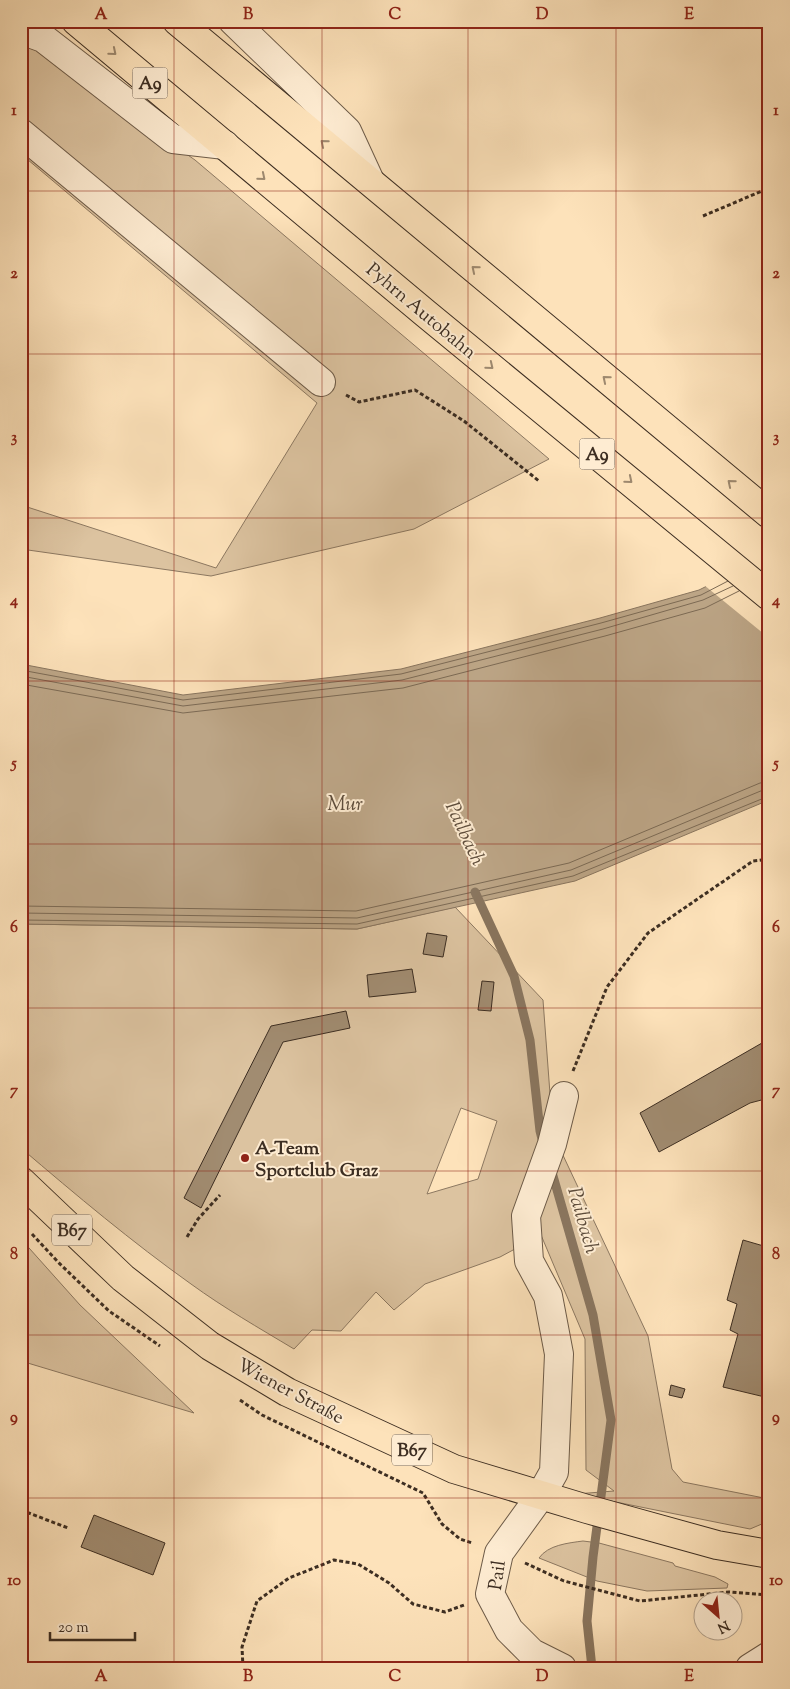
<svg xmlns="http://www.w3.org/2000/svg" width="790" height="1689" font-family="'Sorts Mill Goudy',serif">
<rect width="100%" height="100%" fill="#fde2ba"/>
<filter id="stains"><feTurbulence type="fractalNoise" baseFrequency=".004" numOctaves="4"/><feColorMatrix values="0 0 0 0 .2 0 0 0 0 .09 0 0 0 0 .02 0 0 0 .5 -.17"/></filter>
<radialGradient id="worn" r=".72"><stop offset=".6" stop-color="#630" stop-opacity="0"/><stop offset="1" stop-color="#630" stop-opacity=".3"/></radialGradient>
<g fill="#dcc3a0" stroke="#8c7861" fill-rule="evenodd">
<path d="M 21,44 L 38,51 L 195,160 L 549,459 L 414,529 L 211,576 L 21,549 L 21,505 L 216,568 L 317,403 L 21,154 Z"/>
<path d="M 455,907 L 543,1000 L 553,1134 L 648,1336 L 672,1469 L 683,1482 L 769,1499 L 769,1521 L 750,1529 L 576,1494 L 614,1491 L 586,1470 L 585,1339 L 541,1235 L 500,1257 L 425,1284 L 394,1310 L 376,1292 L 341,1331 L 312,1330 L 294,1349 C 259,1328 224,1308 191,1284 C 132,1242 76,1195 21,1148 L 21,924 L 357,929 ZM 461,1108 L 497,1121 L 478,1179 L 427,1194 Z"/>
<path d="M 21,1239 L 80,1305 L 194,1413 L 21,1361 Z"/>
<path d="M 583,1541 L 599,1543 L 673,1563 L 675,1566 L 715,1577 L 728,1584 L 727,1588 L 647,1591 L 597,1581 L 539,1558 C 548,1545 568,1543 583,1541 Z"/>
</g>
<path fill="#bca586" stroke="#89755e" d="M 769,555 L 769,800 L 575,881 L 357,929 L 21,924 L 21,664 L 183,695 L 401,669 L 600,618 L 699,590 Z"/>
<path fill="#fde2ba" d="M 769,553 L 769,638 L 704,585 Z"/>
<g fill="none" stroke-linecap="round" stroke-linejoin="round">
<g stroke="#7c6a54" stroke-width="1">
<path d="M 21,670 L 183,700 L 401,674 L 601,623 L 701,595 L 728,581"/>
<path d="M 21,676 L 183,706 L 402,680 L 603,629 L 703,600 L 733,586"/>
<path d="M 21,684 L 183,713 L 403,688 L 605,636 L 705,608 L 739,591"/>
<path d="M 21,906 L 356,911 L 569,863 L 760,783 L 769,782"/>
<path d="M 21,913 L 357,918 L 571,870 L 763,790 L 769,789"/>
<path d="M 21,920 L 357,924 L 573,876 L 769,796"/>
</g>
<g stroke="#89755e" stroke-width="9">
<path d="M 475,892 L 514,976 L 530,1040 L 540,1131 L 543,1143"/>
<path d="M 551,1169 L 593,1315 L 611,1420 L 593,1557 L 587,1621 L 592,1668"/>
</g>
</g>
<g fill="#a18c71" stroke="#3d2e22">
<path d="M 427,933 L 447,936 L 443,957 L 423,954 Z"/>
<path d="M 412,969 L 416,992 L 369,997 L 367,975 Z"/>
<path d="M 482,981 L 494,982 L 491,1011 L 478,1010 Z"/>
<path d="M 346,1011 L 350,1028 L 283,1042 L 201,1208 L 184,1198 L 271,1026 Z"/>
<path d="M 769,1039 L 769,1098 L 750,1103 L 659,1152 L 640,1113 Z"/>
<path d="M 743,1240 L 767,1247 L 769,1242 L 769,1398 L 723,1387 L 738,1334 L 730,1330 L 737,1304 L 727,1300 Z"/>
<path d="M 671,1385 L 685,1389 L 682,1398 L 669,1395 Z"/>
<path d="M 94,1515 L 165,1543 L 153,1575 L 81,1547 Z"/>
</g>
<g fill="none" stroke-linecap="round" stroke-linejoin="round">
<defs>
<g id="minor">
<path d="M 233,21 L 347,131 L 370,181"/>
<path d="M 21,30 L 43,38 L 173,139 L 225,145"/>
<path d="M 21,133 L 321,382"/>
<path d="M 562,1668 L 532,1653 L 509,1630 L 490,1594 L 499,1553 L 541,1495 L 554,1472 L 559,1354 L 548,1296 L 529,1261 L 526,1216 L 552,1144 L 564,1096"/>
<path d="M 750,1668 L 769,1656"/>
</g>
<path id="major" d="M 21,1181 L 123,1278 L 210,1346 L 287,1392 L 454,1469 L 587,1509 L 717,1545 L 769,1554"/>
<g id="highway">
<path d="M 76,21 L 425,313 L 769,596"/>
<path d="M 177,21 L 769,514"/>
</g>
</defs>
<use href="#minor" stroke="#6d5b48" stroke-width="30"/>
<use href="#major" stroke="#3d2e22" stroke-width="30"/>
<use href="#highway" stroke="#3d2e22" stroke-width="30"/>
<g stroke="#3d2e22" stroke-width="3" stroke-dasharray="4 2.5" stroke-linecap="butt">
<path d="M 703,216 L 769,188"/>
<path d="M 346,395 L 359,402 L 415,390 L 464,421 L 539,481"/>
<path d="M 573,1071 L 607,987 L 648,933 L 753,861 L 769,859"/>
<path d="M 32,1234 L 58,1262 L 109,1311 L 160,1346"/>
<path d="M 187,1237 L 198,1219 L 220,1195"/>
<path d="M 240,1400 L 262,1415 L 423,1493 L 442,1524 L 460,1539 L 472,1543"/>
<path d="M 21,1510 L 68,1528"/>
<path d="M 525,1563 L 564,1581 L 640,1601 L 729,1592 L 769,1595"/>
<path d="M 243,1668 L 242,1647 L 257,1601 L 289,1578 L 334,1560 L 358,1564 L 389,1583 L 413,1604 L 445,1612 L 464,1605"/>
</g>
<use href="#minor" stroke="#feecd2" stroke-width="28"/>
<use href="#major" stroke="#fde2ba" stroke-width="28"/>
<use href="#highway" stroke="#fde2ba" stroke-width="28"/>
</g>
<defs><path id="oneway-chevron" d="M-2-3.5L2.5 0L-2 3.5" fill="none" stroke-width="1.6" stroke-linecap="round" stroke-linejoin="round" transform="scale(1.25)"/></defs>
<g stroke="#9d886e">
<use href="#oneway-chevron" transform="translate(113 52) rotate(40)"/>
<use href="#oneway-chevron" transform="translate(324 143) rotate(-140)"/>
<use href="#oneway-chevron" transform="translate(262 177) rotate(40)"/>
<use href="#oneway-chevron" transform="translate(475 269) rotate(-140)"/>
<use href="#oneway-chevron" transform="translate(490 366) rotate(39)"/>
<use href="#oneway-chevron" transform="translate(606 379) rotate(-140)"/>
<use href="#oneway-chevron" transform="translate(629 480) rotate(40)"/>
<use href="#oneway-chevron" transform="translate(731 483) rotate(-140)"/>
</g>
<path fill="none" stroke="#8f2418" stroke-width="1" stroke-opacity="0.55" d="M 174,21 L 174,1668M 322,21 L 322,1668M 468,21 L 468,1668M 616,21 L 616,1668M 21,191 L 769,191M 21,354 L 769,354M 21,518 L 769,518M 21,681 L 769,681M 21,844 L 769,844M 21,1008 L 769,1008M 21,1171 L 769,1171M 21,1335 L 769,1335M 21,1498 L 769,1498"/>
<circle fill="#8f2418" stroke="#feecd2" stroke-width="2" cx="245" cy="1158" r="5"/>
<g text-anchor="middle" stroke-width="4" stroke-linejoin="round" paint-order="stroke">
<g fill="#feecd2" stroke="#776757" stroke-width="1">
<rect x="132.5" y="67.5" width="35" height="31" rx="4"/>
<rect x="579.5" y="438.5" width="35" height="31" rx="4"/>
<rect x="52" y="1214.5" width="40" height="31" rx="4"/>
<rect x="392" y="1434.5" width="40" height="31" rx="4"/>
</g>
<g font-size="18" font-weight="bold" fill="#3d2e22">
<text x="150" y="89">A9</text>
<text x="597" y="460">A9</text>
<text x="72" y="1236">B67</text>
<text x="412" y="1456">B67</text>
</g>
<g font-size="19" fill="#3d2e22" stroke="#feecd2">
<text transform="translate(422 310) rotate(40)" y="7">Pyhrn Autobahn</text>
<text transform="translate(291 1390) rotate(28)" y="7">Wiener Straße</text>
<text transform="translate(496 1575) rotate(-82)" y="7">Pail</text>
</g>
<g font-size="19" font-weight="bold" fill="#3d2e22" stroke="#feecd2" text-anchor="start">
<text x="255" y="1154">A-Team<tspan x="255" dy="22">Sportclub Graz</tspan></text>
</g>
<g font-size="20" font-style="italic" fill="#5d4c3b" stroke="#feecd2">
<text x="345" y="810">Mur</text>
<text transform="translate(466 833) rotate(65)" y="7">Pailbach</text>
<text transform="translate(584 1220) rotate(74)" y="7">Pailbach</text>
</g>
</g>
<rect width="790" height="1689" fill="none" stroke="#fde2ba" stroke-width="55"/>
<g transform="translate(718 1616) rotate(153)"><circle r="24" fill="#feecd2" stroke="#b1a08c"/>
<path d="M0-4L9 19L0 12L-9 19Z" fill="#8f2418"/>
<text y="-8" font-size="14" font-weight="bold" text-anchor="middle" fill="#3d2e22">N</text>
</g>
<path d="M50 1632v8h85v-8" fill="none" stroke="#3d2e22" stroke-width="2.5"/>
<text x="58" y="1632" font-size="15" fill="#3d2e22" stroke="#feecd2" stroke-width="4" paint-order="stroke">20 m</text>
<rect x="28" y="28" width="734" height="1634" fill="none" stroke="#8f2418" stroke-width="2"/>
<g font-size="16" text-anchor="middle" font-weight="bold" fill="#8f2418">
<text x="101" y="19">A</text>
<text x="248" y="19">B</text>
<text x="395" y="19">C</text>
<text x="542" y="19">D</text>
<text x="689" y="19">E</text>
<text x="14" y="115">1</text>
<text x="776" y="115">1</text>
<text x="14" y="278">2</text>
<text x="776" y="278">2</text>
<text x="14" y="442">3</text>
<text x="776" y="442">3</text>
<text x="14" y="605">4</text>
<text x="776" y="605">4</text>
<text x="14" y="768">5</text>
<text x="776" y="768">5</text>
<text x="14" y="932">6</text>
<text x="776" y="932">6</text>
<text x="14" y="1095">7</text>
<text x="776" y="1095">7</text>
<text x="14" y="1259">8</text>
<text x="776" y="1259">8</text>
<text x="14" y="1422">9</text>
<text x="776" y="1422">9</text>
<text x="14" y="1585">10</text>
<text x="776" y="1585">10</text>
<text x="101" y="1681">A</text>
<text x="248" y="1681">B</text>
<text x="395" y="1681">C</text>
<text x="542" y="1681">D</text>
<text x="689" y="1681">E</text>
</g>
<rect width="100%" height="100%" filter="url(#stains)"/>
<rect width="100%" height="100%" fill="url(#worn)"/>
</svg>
